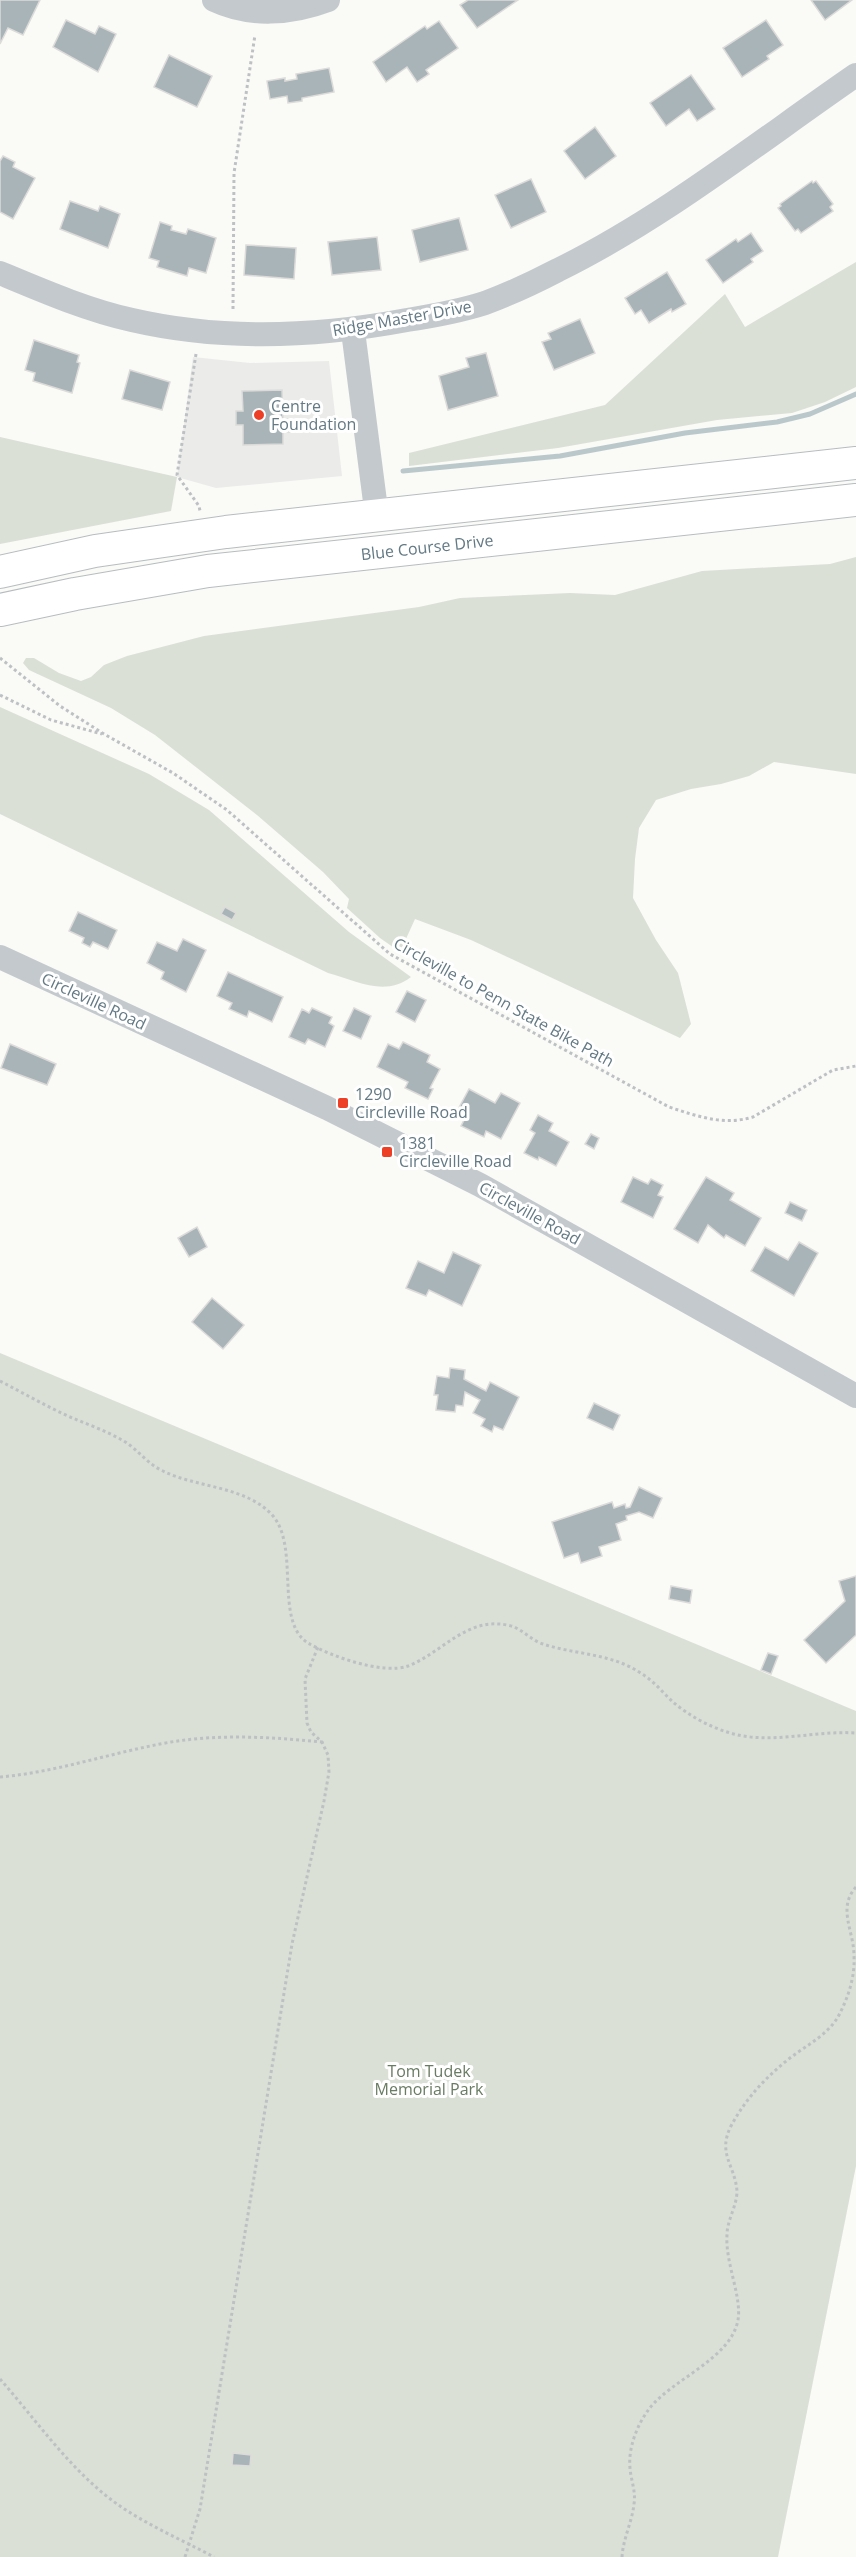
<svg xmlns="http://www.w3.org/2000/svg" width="856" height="2557" font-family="'Open Sans',sans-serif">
<rect width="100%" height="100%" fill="#fafaf7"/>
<path fill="#ebebea" d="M 193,357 L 250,363 L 329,361 L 342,476 L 216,488 L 177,477 Z"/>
<g fill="#dae0d6">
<path d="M 856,262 L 856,387 L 825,402 L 792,413 L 717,420 L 558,448 L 409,466 L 409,453 L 605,405 L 725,294 L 745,327 Z"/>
<path d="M 0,437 L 177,477 L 171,511 L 0,544 Z"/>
<path d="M 856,557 L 856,774 L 774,762 L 749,776 L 721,784 L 691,789 L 656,800 L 639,828 L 635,859 L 633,898 L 656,940 L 678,973 L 691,1024 L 680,1038 L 471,940 L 415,919 L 400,952 L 380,938 L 347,908 L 349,899 L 323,872 L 257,815 L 155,735 L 111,708 L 29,670 L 23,663 L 26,658 L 34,658 L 59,673 L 81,681 L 91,677 L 104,665 L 127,656 L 204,636 L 419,607 L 460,598 L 570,593 L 615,595 L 702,571 L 830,564 Z"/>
<path d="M 0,707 L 149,774 L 209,810 L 349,932 L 411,977 C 385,997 357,981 328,973 L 0,814 Z"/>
<path d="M 0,1353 L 856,1711 L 856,2166 L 778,2557 L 0,2557 Z"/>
</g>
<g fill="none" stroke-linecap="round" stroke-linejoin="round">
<path stroke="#bac8cb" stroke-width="5" d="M 403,471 L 560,456 L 685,433 L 777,422 L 810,414 L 856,394"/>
</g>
<g fill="#a9b4b9" stroke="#dcdbd9" stroke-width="1.5">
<path d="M 0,0 L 40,0 L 23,35 L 8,28 L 0,44 Z"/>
<path d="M 468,0 L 518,0 L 477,28 L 460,5 Z"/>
<path d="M 811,0 L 852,0 L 825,20 Z"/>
<path d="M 66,20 L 95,34 L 99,26 L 116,34 L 98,72 L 53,47 Z"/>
<path d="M 766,20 L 783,45 L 767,56 L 769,59 L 742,77 L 723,48 Z"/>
<path d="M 439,21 L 458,48 L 426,70 L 429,74 L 417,82 L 407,67 L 386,82 L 373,62 L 425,26 L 427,29 Z"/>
<path d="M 169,55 L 212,76 L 197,107 L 154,87 Z"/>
<path d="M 329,68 L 334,92 L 302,98 L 302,101 L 288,103 L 287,96 L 270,99 L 267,81 L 285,78 L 285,81 L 297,79 L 296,74 Z"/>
<path d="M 691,75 L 715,109 L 697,121 L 689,109 L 666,126 L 650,103 Z"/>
<path d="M 595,127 L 616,156 L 585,179 L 564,151 Z"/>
<path d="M 3,156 L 15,162 L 13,167 L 35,178 L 13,219 L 0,212 L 0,161 Z"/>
<path d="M 531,179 L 546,212 L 511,228 L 495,195 Z"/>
<path d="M 812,181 L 813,183 L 816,181 L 833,204 L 830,207 L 833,211 L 801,233 L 798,229 L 795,231 L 778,208 L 781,206 L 780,204 Z"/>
<path d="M 70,201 L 98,211 L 100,206 L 120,214 L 108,248 L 60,229 Z"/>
<path d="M 459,218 L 468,250 L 420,262 L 412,230 Z"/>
<path d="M 160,222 L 172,226 L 171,230 L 186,234 L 188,229 L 216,238 L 206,273 L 189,268 L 187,276 L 157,267 L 159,261 L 149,258 Z"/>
<path d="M 751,233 L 763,251 L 751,259 L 753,262 L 723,283 L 706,260 L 736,239 L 738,242 Z"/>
<path d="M 377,237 L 381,270 L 332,275 L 328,242 Z"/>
<path d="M 246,245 L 296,248 L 294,279 L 244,275 Z"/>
<path d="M 667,272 L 686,304 L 672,312 L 671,309 L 649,323 L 641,310 L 635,314 L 625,298 Z"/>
<path d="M 580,319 L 595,353 L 554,370 L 542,342 L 551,339 L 548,333 Z"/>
<path d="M 34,340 L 79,355 L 77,362 L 80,363 L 72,393 L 33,381 L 35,373 L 25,370 Z"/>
<path d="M 486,353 L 498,396 L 448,410 L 439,376 L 469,367 L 466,358 Z"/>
<path d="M 130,370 L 170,382 L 162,410 L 122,399 Z"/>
<path d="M 282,390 L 283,419 L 289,419 L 290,432 L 283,432 L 283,444 L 243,445 L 243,425 L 236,425 L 236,411 L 243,411 L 242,391 Z"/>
<path d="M 225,907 L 236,913 L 232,920 L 221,914 Z"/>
<path d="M 78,912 L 117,930 L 108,949 L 93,942 L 90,947 L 82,943 L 84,938 L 69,931 Z"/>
<path d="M 183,939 L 206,950 L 186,992 L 161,979 L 164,972 L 147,963 L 157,942 L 177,951 Z"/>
<path d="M 228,972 L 283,997 L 272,1022 L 249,1011 L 247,1017 L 229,1009 L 232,1003 L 217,996 Z"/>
<path d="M 407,991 L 426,1000 L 415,1022 L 396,1012 Z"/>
<path d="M 312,1008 L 332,1017 L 329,1023 L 334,1026 L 325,1047 L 308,1039 L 305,1044 L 289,1037 L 302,1009 L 309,1013 Z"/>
<path d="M 354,1008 L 371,1016 L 361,1039 L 343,1031 Z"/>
<path d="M 403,1042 L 430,1055 L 427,1062 L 440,1069 L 430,1088 L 433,1089 L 428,1099 L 405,1088 L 408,1082 L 377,1067 L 388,1044 L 399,1049 Z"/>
<path d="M 10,1044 L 56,1064 L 47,1085 L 1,1068 Z"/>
<path d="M 469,1089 L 495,1103 L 501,1093 L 520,1103 L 501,1139 L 486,1131 L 484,1137 L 461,1126 L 464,1120 L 455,1115 Z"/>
<path d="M 538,1115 L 553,1123 L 549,1131 L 569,1142 L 556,1166 L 539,1157 L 538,1160 L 524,1153 L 535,1133 L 530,1130 Z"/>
<path d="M 591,1134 L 599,1138 L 594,1149 L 585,1144 Z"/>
<path d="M 633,1177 L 648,1184 L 651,1179 L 663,1185 L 658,1195 L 663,1197 L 653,1218 L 621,1202 Z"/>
<path d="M 706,1177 L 734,1193 L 730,1200 L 761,1218 L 745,1246 L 726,1235 L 724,1238 L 708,1225 L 698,1243 L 674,1229 Z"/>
<path d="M 790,1202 L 807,1210 L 802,1221 L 785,1213 Z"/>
<path d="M 197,1227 L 207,1247 L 189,1257 L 178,1238 Z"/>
<path d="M 799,1242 L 818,1253 L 794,1296 L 751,1271 L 765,1247 L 788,1260 Z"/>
<path d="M 453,1252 L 481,1265 L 462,1306 L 429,1290 L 426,1296 L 406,1288 L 418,1261 L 444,1273 Z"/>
<path d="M 212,1298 L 244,1325 L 223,1349 L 192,1322 Z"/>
<path d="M 450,1368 L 465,1370 L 464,1379 L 486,1391 L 490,1382 L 519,1397 L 503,1430 L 494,1426 L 492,1432 L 481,1426 L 485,1419 L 473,1413 L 480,1400 L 465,1392 L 463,1406 L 456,1405 L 455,1412 L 436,1410 L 438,1395 L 434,1395 L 437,1376 L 449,1378 Z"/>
<path d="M 594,1403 L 620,1415 L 613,1430 L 587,1418 Z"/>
<path d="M 639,1487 L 662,1498 L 653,1518 L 639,1512 L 626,1516 L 627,1520 L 616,1524 L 621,1540 L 599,1547 L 602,1556 L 581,1563 L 578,1553 L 564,1558 L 552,1522 L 612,1502 L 614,1508 L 625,1504 L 626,1508 L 630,1507 Z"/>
<path d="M 856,1576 L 856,1635 L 826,1663 L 804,1640 L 845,1601 L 839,1581 Z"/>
<path d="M 671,1586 L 692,1590 L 690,1603 L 669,1599 Z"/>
<path d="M 768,1653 L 778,1656 L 771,1674 L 761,1670 Z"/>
<path d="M 233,2453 L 251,2455 L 250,2466 L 232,2465 Z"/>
</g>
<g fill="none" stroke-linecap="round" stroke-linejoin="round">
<defs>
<g id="major">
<path d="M 0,572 L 95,551 L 226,532 L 856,463"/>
<path id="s1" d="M 0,610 L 75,594 L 208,571 L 856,500"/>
</g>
</defs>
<use href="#major" stroke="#b6bdc0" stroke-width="34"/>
<g stroke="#bdc1c3" stroke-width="3" stroke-dasharray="3 3" stroke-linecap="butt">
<path d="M 233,309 L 234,173 L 255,35"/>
<path d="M 196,354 L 177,475 L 199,506 L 200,511"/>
<path d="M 0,658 L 60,706 L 104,734 L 173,773 L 227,810 L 390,954 L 669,1107 C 697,1116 723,1126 753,1117 L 833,1070 L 856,1066"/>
<path d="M 0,695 L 51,720 L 102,734"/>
<path d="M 0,1381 C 23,1393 46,1406 70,1417 C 87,1424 106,1431 122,1440 C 137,1448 147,1464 163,1471 C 197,1488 247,1486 273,1516 C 300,1548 274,1622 308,1643 C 330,1656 383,1675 408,1666 C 442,1653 466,1617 507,1625 C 521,1627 530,1640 543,1644 C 576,1655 612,1653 642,1674 C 654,1681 663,1693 673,1702 C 688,1715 708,1726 727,1732 C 770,1746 812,1730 856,1733"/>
<path d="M 0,1777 C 58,1772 113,1752 171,1742 C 220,1734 272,1737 322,1742 L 311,1732 L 307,1723 L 305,1679 L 318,1647"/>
<path d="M 0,2379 C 37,2421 71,2471 117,2504 C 147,2525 182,2540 214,2557"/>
<path d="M 185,2557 L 200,2509 L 292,1944 L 324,1801 L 329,1772 L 328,1755 L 322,1742"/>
<path d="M 622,2557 C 623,2539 632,2522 634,2504 C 636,2491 631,2481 630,2468 C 628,2448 637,2425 649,2409 C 672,2379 731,2359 738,2320 C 742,2297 725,2262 727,2235 C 727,2220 737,2206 737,2191 C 735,2165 717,2154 731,2126 C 746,2098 766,2077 790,2058 C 808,2044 830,2034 840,2013 C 849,1995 855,1976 854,1956 C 854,1931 837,1908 856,1887"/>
</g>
<g stroke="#c3c9cc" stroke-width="24">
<path d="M 214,0 C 250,17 291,14 328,0"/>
<path d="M 0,273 C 43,291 87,310 132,320 C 223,341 316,337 407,320 C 433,316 460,311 485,303 C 509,294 535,282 558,270 C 662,219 760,141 856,75"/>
<path d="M 353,331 L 377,517"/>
<path d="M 0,957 L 327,1108 L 480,1185 L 856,1396"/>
</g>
<use href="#major" stroke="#fff" stroke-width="32"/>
</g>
<g fill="#ec3f25" stroke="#fff" stroke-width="2">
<circle cx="259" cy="415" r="6"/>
<rect x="337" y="1097" width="12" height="12" rx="3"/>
<rect x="381" y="1146" width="12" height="12" rx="3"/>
</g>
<g text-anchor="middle" stroke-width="6" stroke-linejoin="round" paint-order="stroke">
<g font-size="16" fill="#637984" stroke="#fff">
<text transform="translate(402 318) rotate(-10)" y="6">Ridge Master Drive</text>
<text dy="6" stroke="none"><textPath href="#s1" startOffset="432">Blue Course Drive</textPath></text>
<text transform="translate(94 1001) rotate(25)" y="6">Circleville Road</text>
<text transform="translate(504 1002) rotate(29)" y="6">Circleville to Penn State Bike Path</text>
<text transform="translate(530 1213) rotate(29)" y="6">Circleville Road</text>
</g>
<g font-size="16" fill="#637984" stroke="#fff" text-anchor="start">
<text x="271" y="412">Centre<tspan x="271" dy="18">Foundation</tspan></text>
<text x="355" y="1100">1290<tspan x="355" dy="18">Circleville Road</tspan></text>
<text x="399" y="1149">1381<tspan x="399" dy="18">Circleville Road</tspan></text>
</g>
<g font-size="16" fill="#6a7b63" stroke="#fff">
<text x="429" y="2077">Tom Tudek<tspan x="429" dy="18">Memorial Park</tspan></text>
</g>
</g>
</svg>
